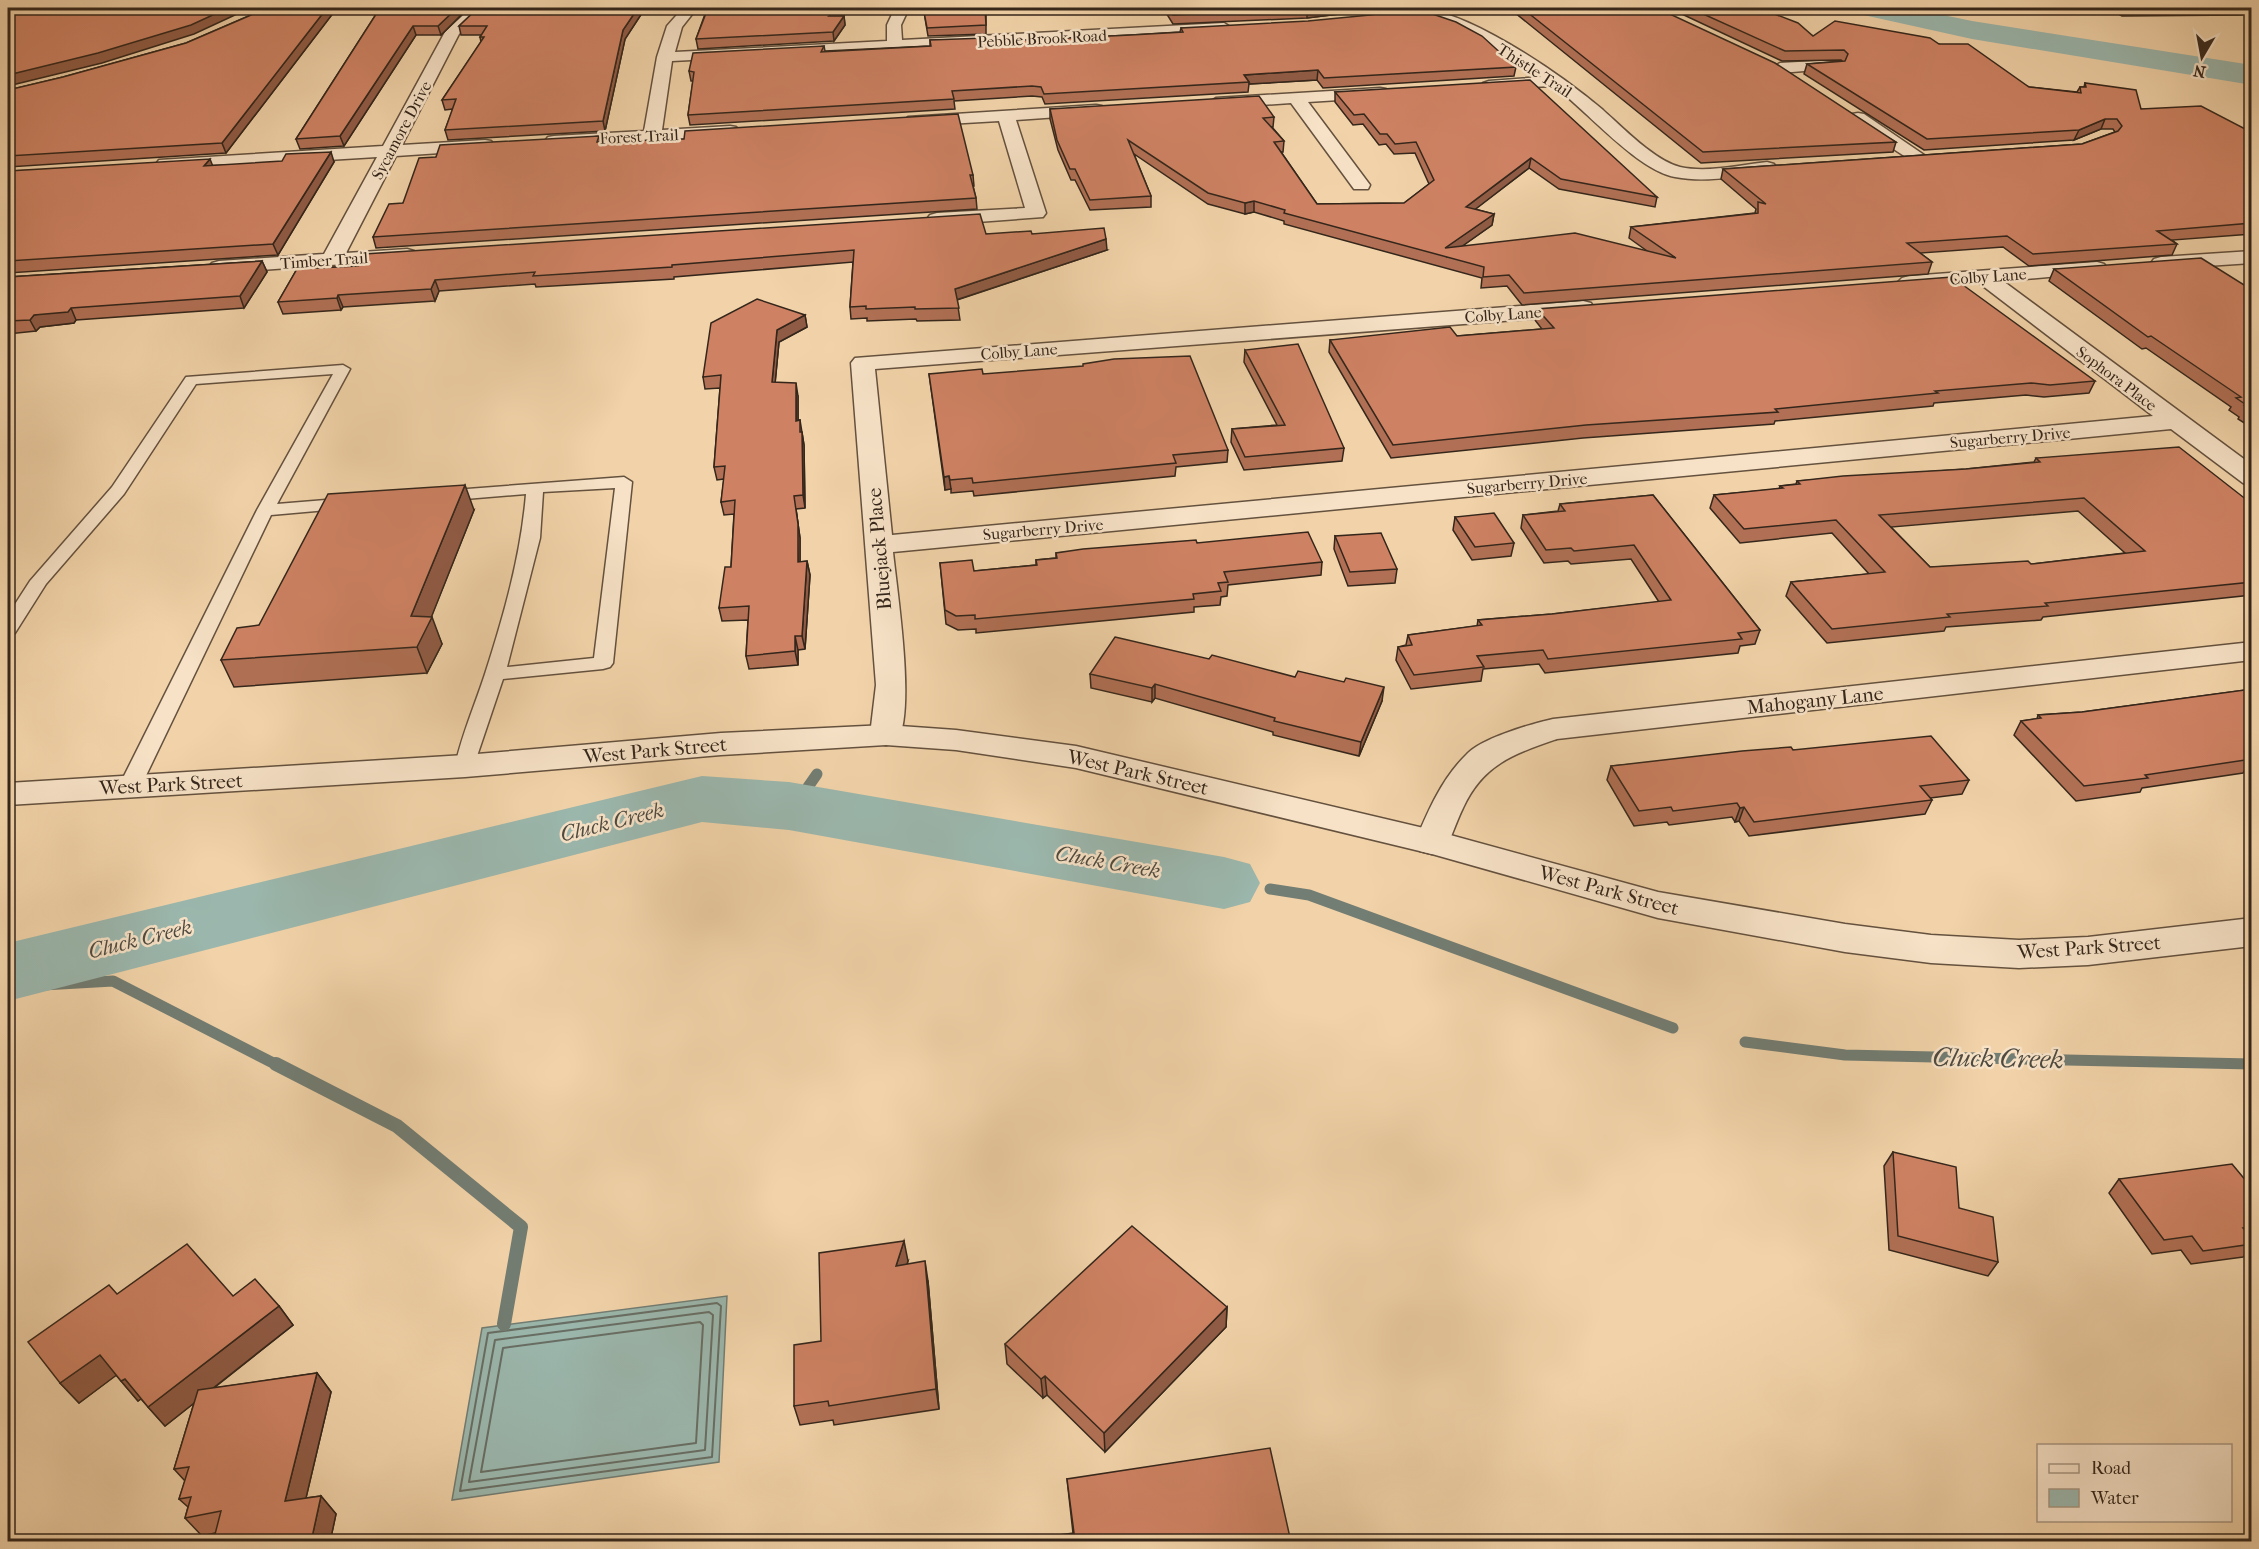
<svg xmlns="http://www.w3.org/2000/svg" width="2259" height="1549" font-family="'IM FELL French Canon',serif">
<rect width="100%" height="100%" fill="#f2d3a9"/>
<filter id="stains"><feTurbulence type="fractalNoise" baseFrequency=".00333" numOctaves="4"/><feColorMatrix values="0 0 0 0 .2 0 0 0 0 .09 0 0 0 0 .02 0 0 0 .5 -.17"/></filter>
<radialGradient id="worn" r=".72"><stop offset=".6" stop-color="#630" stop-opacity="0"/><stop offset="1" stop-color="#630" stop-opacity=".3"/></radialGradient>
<path fill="#9bb7ad" stroke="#727d73" stroke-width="1.5" d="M 727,1296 L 719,1462 L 452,1500 L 482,1328 Z"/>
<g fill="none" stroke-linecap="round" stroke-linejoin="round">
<g stroke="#686e64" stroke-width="2">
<path d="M 717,1303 L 721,1306 L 712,1457 L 460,1491 L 488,1333 Z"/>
<path d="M 709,1312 L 713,1315 L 705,1450 L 469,1482 L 495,1340 Z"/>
<path d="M 700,1322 L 703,1325 L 696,1443 L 481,1472 L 503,1348 Z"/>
</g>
<g stroke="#727d73" stroke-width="11">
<path d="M 794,807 L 817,774"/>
<path d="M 1270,889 L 1309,895 L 1673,1028"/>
<path d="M 8,987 L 113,981 L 279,1066"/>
<path d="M 1745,1042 L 1845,1055 L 2252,1064"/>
</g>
<path stroke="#727d73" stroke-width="14" d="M 276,1064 L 397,1126 L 521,1227 L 504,1324"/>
<g fill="#9bb7ad" fill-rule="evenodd">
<path d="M 1855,8 L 1910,8 L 1972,21 L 2252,65 L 2252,85 L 1972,39 L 1859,14 Z"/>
<path d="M 702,776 L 789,782 L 1224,857 L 1250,864 L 1260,883 L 1250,902 L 1224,909 L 789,830 L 702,822 L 8,1001 L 8,943 Z"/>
</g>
<defs>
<g id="service">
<path d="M 343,365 L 350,369 L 277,504 L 350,498 L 358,503 L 350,508 L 271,515 L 141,786 L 137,791 L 130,793 L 123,791 L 119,786 L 257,510 L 333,374 L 196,384 L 124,494 L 46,584 L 15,633 L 8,635 L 8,615 L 30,581 L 112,487 L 186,377 Z"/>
<path d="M 624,477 L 632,482 L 613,663 L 610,667 L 603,669 L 503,679 L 472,771 L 465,773 L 458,771 L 455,766 C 462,734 475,705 485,674 C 504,615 521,555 526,494 L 441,501 L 433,496 L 441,491 ZM 615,488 L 594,658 L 507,667 L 540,538 L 543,492 Z"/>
</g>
<g id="minor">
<path d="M 471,8 L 486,8 L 459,34 L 402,145 L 485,140 L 491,141 L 494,145 L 491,149 L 485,150 L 396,156 L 346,253 L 407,249 L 414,251 L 417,255 L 414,259 L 219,273 L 212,271 L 209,267 L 212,263 L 219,261 L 324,254 L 377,157 L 165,170 L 159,168 L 156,164 L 159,160 L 383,146 L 445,32 Z"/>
<path d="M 683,8 L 697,8 L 682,27 L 675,52 L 887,41 L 887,25 L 895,8 L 909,8 L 901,25 L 902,40 L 1224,23 L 1232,28 L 1224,33 L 672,61 L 662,130 L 730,126 L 736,127 L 739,131 L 736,135 L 554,146 L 548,145 L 545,141 L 548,137 L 554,136 L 644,131 L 657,57 L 667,26 Z"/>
<path d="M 1407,8 C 1459,2 1563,76 1603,110 C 1622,127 1655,161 1680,167 C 1707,173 1740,165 1767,162 L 1774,164 L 1776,168 L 1774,172 L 1767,174 C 1737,176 1705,183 1675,177 C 1637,170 1586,110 1554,86 L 1483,89 L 1481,86 L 1483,83 L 1489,81 L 1541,77 L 1482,42 L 1409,11 Z"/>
<path d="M 1835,60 L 1841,62 L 1843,65 L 1841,68 L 1780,73 L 1772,68 L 1780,63 Z"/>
<path d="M 1380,88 L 1386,89 L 1388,93 L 1386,97 L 1308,102 L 1370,185 L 1368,189 L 1354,189 L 1291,103 L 1216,108 L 1208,103 L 1216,98 Z"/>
<path d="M 1096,105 L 1102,106 L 1105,110 L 1102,114 L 1016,120 L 1046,213 L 1043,217 L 937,225 L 930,223 L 927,219 L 930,215 L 937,213 L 1025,208 L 999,121 L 914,126 L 908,125 L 905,121 L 908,117 Z"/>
<path d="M 1858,113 L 1864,114 L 1927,157 L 1924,161 L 1912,161 L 1852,122 L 1849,118 L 1852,114 Z"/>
<path d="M 2252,251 L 2252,263 L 2161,269 L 2154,267 L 2151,263 L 2154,259 L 2161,257 Z"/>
<path d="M 2097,262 L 2104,264 L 2107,268 L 2104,272 L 2003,281 L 2252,465 L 2252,486 L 2243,483 L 2171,429 L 893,552 C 897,591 916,712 897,742 L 886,745 L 875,742 L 870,735 L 876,685 L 851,363 L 855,358 L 1583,301 L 1591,303 L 1594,308 L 1591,313 L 1583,315 L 875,369 L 892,535 L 2153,416 L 1979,283 L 1909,288 L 1902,286 L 1898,282 L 1902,278 L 1909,276 Z"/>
<path d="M 2252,642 L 2252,660 L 1557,739 C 1514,754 1483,764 1463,808 C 1456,822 1452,837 1444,851 L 1432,854 L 1420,851 L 1415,842 C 1428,811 1442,778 1467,754 C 1482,738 1531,724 1553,719 Z"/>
</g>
<path id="tertiary" d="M 886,725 L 956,730 L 1076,746 L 1432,830 L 1658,892 L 1845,924 L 1931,935 L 2019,940 L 2088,937 L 2252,918 L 2252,946 L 2088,965 L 2019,968 L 1931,963 L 1845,952 L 1658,918 L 1432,854 L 1076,768 L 956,750 L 886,745 L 721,755 L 465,777 L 8,805 L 8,783 L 465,755 L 721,733 Z"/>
</defs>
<use href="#service" stroke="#64513e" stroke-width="3"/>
<use href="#minor" stroke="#64513e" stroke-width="3"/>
<use href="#tertiary" stroke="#64513e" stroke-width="3"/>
<use href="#service" fill="#f7e2c7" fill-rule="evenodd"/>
<use href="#minor" fill="#f7e2c7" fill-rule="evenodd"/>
<use href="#tertiary" fill="#f7e2c7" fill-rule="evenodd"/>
</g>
<g fill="#b17055" stroke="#34261b" stroke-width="1.5" fill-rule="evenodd">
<path d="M 260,8 L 337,8 L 226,153 L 8,167 L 8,90 L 63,77 L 186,43 L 251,15 Z"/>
<path d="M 380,8 L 468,8 L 441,35 L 416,35 L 344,146 L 300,149 L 296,139 Z"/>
<path d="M 478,8 L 681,8 L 675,13 L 642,13 L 625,39 L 605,131 L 448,140 L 445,130 L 453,109 L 445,110 L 442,100 L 481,42 L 480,37 L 481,35 L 461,35 L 459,26 Z"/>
<path d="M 694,8 L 849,8 L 840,16 L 844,16 L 845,25 L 834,41 L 698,49 L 696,39 L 705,14 L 695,14 Z"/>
<path d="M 986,8 L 986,34 L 928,36 L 924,12 Z"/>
<path d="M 1163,8 L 1389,8 L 1307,18 L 1173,24 Z"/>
<path d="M 1431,8 L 1446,8 L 1445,13 Z"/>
<path d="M 1509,8 L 1657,8 L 1896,142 L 1893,152 L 1701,163 Z"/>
<path d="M 1669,8 L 1759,8 L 1813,36 L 1939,44 L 2029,87 L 2077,92 L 2080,87 L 2084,87 L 2085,83 L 2141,109 L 2252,130 L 2252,234 L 2172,240 L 2177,244 L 2172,255 L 2029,266 L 2003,247 L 1920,253 L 1932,262 L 1928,274 L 1522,305 L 1507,286 L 1481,288 L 1482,278 L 1284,224 L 1284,221 L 1254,212 L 1245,214 L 1208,204 L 1134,154 L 1151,196 L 1151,207 L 1090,210 L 1075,180 L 1071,180 L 1058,150 L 1050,119 L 1050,109 L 1274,117 L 1273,127 L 1272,127 L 1284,141 L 1283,152 L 1281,152 L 1317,204 L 1404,203 L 1429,184 L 1415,153 L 1394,154 L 1386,144 L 1379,145 L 1363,124 L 1353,125 L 1335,102 L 1335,92 L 1657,197 L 1655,207 L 1559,189 L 1529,168 L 1475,209 L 1494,214 L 1492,225 L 1462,246 L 1647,251 L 1629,238 L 1631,227 L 1755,213 L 1756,209 L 1721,179 L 1723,169 L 2082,144 L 2115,132 L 2113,129 L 2101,129 L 2074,140 L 1924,150 L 1804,74 L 1807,64 L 1842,61 L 1841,60 L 1782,61 Z"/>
<path d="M 2044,8 L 2079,8 L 2073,12 Z"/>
<path d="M 2107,8 L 2245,8 L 2242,15 L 2122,16 Z"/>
<path d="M 1181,28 L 1516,67 L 1514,76 L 1323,88 L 1317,80 L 1249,84 L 1248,92 L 1045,104 L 1042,97 L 1032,96 L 954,101 L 955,109 L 690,125 L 688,115 L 693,81 L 691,81 L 689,71 L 824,46 L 825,51 L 930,46 L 930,40 L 986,42 L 1131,35 L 1180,32 Z"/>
<path d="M 599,136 L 600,142 L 973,175 L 974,186 L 973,186 L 976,198 L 977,209 L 376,248 L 373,237 L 403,203 L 436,157 Z"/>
<path d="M 334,162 L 278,255 L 8,273 L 8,171 Z"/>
<path d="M 986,234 L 1032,234 L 1107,250 L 957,300 L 960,320 L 917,321 L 916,319 L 867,321 L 867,318 L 851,319 L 850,307 L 853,262 L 674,277 L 674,279 L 536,287 L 535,284 L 439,291 L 435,301 L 343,307 L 341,310 L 283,314 L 278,302 L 297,269 Z"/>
<path d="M 262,261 L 267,272 L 244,308 L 76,320 L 74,323 L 40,327 L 36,331 L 8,334 L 8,277 Z"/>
<path d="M 2054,269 L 2244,285 L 2252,284 L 2252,428 L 2238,419 L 2239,417 L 2229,410 L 2231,407 L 2146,348 L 2142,349 L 2049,281 Z"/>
<path d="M 1537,309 L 2095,381 L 2089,393 L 2044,397 L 2026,395 L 1934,403 L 1933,406 L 1775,421 L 1774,424 L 1583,438 L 1391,458 L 1329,352 L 1330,340 L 1457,336 L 1542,329 L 1535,320 Z"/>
<path d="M 805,315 L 807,327 L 779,342 L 775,383 L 798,396 L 798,420 L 800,420 L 804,445 L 805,508 L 796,509 L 800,538 L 800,562 L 807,561 L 810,575 L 805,649 L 798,650 L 798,665 L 749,669 L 746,656 L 748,620 L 722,621 L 719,608 L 731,567 L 734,514 L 724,515 L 721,502 L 724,479 L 717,480 L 714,467 L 720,388 L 705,389 L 703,377 Z"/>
<path d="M 1245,350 L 1344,448 L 1342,461 L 1244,470 L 1231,442 L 1232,429 L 1277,425 L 1244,362 Z"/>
<path d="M 929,374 L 983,374 L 1228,450 L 1227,462 L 1176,467 L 1175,476 L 974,496 L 973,491 L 951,493 L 951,489 L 945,490 Z"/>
<path d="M 2036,458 L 2252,504 L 2252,595 L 2043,617 L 2041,620 L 1946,627 L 1944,631 L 1827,643 L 1786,596 L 1791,582 L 1869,574 L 1832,533 L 1740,543 L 1710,508 L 1714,495 L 1779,489 L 1780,486 L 1796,484 L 1797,481 L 1966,469 L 2034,462 ZM 2078,511 L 2125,553 L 2031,564 L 1930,567 L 1891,527 Z"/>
<path d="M 1653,495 L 1760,630 L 1755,644 L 1740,646 L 1738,653 L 1545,673 L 1539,664 L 1483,669 L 1481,681 L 1411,689 L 1396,660 L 1398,647 L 1406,645 L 1408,635 L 1477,626 L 1478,620 L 1552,614 L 1659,602 L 1631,559 L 1571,564 L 1568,561 L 1544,563 L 1521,528 L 1523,515 L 1558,511 L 1560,504 Z"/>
<path d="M 474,510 L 431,617 L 442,644 L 427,673 L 234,687 L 221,660 L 259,625 Z"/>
<path d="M 1455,517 L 1514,543 L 1511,556 L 1472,560 L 1453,530 Z"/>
<path d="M 1335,536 L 1397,569 L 1395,583 L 1348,586 L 1334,549 Z"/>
<path d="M 1197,543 L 1322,562 L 1321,575 L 1228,585 L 1227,596 L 1221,597 L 1220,605 L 1194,607 L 1194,612 L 976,633 L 976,629 L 958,630 L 946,624 L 940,563 L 974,571 L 1036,565 L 1036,560 L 1056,558 L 1056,553 Z"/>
<path d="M 1090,674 L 1382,701 L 1359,756 L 1273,735 L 1273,732 L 1155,698 L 1152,702 L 1091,688 Z"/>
<path d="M 2252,689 L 2252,766 L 2247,766 L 2243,773 L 2142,788 L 2140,792 L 2076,801 L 2014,735 L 2021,721 L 2037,719 L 2038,715 L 2082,712 Z"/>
<path d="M 1793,750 L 1969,780 L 1962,794 L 1930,798 L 1932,800 L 1925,814 L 1749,836 L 1739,821 L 1735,822 L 1732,817 L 1669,825 L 1667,822 L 1634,826 L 1607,780 L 1611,766 Z"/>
<path d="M 1893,1152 L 1959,1208 L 1998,1262 L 1988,1276 L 1889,1250 L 1884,1166 Z"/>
<path d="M 2119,1179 L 2252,1188 L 2252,1248 L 2243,1257 L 2191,1264 L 2181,1250 L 2152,1254 L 2109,1193 Z"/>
<path d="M 908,1261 L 907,1264 L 928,1281 L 939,1409 L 834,1425 L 833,1420 L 800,1425 L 794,1406 L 821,1341 Z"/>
<path d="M 117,1294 L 233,1296 L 279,1306 L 293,1325 L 214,1388 L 317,1373 L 331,1392 L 306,1498 L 321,1496 L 336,1514 L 330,1542 L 213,1542 L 215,1533 L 202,1536 L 185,1518 L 188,1507 L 179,1499 L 185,1481 L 174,1469 L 194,1403 L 165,1426 L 141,1399 L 138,1401 L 116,1375 L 79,1403 L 60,1383 Z"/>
<path d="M 1227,1307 L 1226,1327 L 1105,1452 L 1047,1395 L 1043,1398 L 1007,1364 L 1005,1344 Z"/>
<path d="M 1067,1479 L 1291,1542 L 1073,1533 Z"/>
</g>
<g fill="#905b45" stroke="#34261b" stroke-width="1.5">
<path d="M 8,8 L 19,8 L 8,11 Z"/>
<path d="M 228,8 L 250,8 L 194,34 L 102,63 L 8,86 L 8,75 Z"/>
<path d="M 327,8 L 337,8 L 226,153 L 222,143 Z"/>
<path d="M 457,8 L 468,8 L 441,35 L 438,26 Z"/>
<path d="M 638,8 L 641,8 L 642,13 L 625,39 L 605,131 L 603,121 L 623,30 Z"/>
<path d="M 674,8 L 681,8 L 675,13 Z"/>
<path d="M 838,8 L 849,8 L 830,25 L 829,16 Z"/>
<path d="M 1318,8 L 1389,8 L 1307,18 L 1307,9 Z"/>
<path d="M 844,16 L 845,25 L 834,41 L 833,32 Z"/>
<path d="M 413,26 L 416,35 L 344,146 L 340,136 Z"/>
<path d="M 1318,70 L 1317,80 L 1249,84 L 1249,82 L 1244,75 Z"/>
<path d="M 2105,119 L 2101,129 L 2074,140 L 2079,130 Z"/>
<path d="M 331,152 L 334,162 L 278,255 L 273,244 Z"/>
<path d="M 1531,158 L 1529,168 L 1464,218 L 1466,207 Z"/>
<path d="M 210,159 L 214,169 L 204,166 Z"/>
<path d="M 1254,201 L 1254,212 L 1245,214 L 1245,203 Z"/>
<path d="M 1494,214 L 1492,225 L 1447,257 L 1445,248 Z"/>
<path d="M 1106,239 L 1107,250 L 956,300 L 955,289 Z"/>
<path d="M 262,261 L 267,272 L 244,308 L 240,296 Z"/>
<path d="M 435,280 L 439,291 L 435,301 L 431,289 Z"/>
<path d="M 338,295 L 343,307 L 341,310 L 337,298 Z"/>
<path d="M 71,308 L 76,320 L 74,323 L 40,327 L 36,331 L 30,320 L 34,315 Z"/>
<path d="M 805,315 L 807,327 L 779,342 L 774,395 L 772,382 L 777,330 Z"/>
<path d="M 796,383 L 798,396 L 798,433 L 796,421 Z"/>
<path d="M 802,432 L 804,445 L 805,508 L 803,495 Z"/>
<path d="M 949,476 L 951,489 L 945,490 L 944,477 Z"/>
<path d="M 465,485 L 474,510 L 429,623 L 432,617 L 442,644 L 427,673 L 417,647 L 411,616 Z"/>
<path d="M 796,509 L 800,538 L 800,576 L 798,562 Z"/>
<path d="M 807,561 L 810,575 L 805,649 L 802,636 Z"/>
<path d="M 795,636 L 798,650 L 798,665 L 795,651 Z"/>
<path d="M 1155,684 L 1155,698 L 1152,702 L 1152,688 Z"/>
<path d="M 1384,687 L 1382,701 L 1359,756 L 1361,742 Z"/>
<path d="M 1744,807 L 1739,821 L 1735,822 L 1740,808 Z"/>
<path d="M 904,1241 L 908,1261 L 900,1286 L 896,1266 Z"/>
<path d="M 925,1261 L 928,1281 L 939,1409 L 936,1389 Z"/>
<path d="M 279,1306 L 293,1325 L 165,1426 L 148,1407 Z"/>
<path d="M 1227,1307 L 1226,1327 L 1105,1452 L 1104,1433 Z"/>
<path d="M 100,1355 L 118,1374 L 79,1403 L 60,1383 Z"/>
<path d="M 317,1373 L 331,1392 L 301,1519 L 285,1501 Z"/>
<path d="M 1045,1376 L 1047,1395 L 1043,1398 L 1041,1379 Z"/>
<path d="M 125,1379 L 142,1398 L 138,1401 L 121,1381 Z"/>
<path d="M 321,1496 L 336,1514 L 330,1542 L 311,1542 Z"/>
</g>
<g fill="#ce8263" stroke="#34261b" stroke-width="1.5" fill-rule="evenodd">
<path d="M 28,8 L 228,8 L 191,25 L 98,53 L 8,75 L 8,13 Z"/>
<path d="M 260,8 L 327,8 L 222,143 L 8,156 L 8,90 L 63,77 L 186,43 L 251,15 Z"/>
<path d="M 380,8 L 457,8 L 438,26 L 413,26 L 340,136 L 296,139 Z"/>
<path d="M 478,8 L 638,8 L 623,30 L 603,121 L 445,130 L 456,99 L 442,100 L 484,37 L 480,37 L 487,26 L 459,26 Z"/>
<path d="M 708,8 L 838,8 L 829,16 L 844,16 L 833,32 L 696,39 Z"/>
<path d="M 934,8 L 985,8 L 986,25 L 927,28 L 924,12 L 933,12 Z"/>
<path d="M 1168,8 L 1318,8 L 1173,15 Z"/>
<path d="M 1415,8 L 1456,22 L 1482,36 L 1516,67 L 1324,78 L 1318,70 L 1244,75 L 1249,82 L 1044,94 L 1041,87 L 1032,86 L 952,91 L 954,99 L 688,115 L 694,72 L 689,71 L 693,53 L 824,46 L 821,52 L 931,46 L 930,40 L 986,38 L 986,42 L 1131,35 L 1183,32 L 1181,28 L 1308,21 L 1370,15 Z"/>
<path d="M 1522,8 L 1657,8 L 1775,63 L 1896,142 L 1703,152 Z"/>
<path d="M 1690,8 L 1759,8 L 1798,23 L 1813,36 L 1835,21 L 1930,38 L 1939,44 L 1968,44 L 2029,87 L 2081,93 L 2080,87 L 2086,87 L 2085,83 L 2136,90 L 2141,109 L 2201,106 L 2247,130 L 2252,130 L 2252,223 L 2157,231 L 2177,244 L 2033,254 L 2007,236 L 1907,243 L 1932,262 L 1524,293 L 1509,275 L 1483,277 L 1484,267 L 1284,213 L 1285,210 L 1254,201 L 1245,203 L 1208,193 L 1128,140 L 1151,196 L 1090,200 L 1075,169 L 1070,169 L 1057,140 L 1050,109 L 1259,96 L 1274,117 L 1263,118 L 1284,141 L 1274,142 L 1317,204 L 1404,203 L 1434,180 L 1416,142 L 1395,144 L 1387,134 L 1380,134 L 1364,114 L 1354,115 L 1335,92 L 1530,80 L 1657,197 L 1561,179 L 1531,158 L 1466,207 L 1494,214 L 1445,248 L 1575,233 L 1676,258 L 1631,227 L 1758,213 L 1758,202 L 1766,204 L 1723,169 L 2082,144 L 2118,131 L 2122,126 L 2117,119 L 2105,119 L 2079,130 L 1927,139 L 1807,64 L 1845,61 L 1848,54 L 1844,50 L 1785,51 Z"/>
<path d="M 958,114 L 973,175 L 970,175 L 976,198 L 373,237 L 389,204 L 403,203 L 419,158 L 436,157 L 440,145 L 599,136 L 597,142 L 684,139 L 685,131 Z"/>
<path d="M 331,152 L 273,244 L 8,261 L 8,171 L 210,159 L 204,166 L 282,161 L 286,154 Z"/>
<path d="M 980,214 L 986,234 L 1031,231 L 1032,234 L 1104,228 L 1106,239 L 955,289 L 959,308 L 915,309 L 915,307 L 866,309 L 866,306 L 850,307 L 854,250 L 672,265 L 672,267 L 533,276 L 535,272 L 435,280 L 431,289 L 338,295 L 337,298 L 278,302 L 297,269 L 358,266 L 364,254 Z"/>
<path d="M 2201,258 L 2244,285 L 2252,284 L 2252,411 L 2245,406 L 2248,406 L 2236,398 L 2241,397 L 2151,336 L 2148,337 L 2054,269 Z"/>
<path d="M 262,261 L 240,296 L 71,308 L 68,312 L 34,315 L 30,320 L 8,321 L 8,277 Z"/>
<path d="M 1952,277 L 2095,381 L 2050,385 L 2031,383 L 1935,391 L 1938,393 L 1775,409 L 1778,412 L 1586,425 L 1393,445 L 1330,340 L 1450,327 L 1457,336 L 1554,328 L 1537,309 Z"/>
<path d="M 757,299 L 805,315 L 777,330 L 772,382 L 796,383 L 796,421 L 800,420 L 800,432 L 802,432 L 803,495 L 794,496 L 798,524 L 798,562 L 807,561 L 802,636 L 795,636 L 795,651 L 746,656 L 749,606 L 719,608 L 725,567 L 731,567 L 735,500 L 721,502 L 725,466 L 714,467 L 721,375 L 703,377 L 711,323 Z"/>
<path d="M 1298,344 L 1344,448 L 1245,457 L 1232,429 L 1285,425 L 1245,350 Z"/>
<path d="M 1190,356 L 1228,450 L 1173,455 L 1176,463 L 973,483 L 972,478 L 950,480 L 949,476 L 944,477 L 929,374 L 982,369 L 983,374 L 1083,366 L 1083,364 L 1114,359 Z"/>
<path d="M 2179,447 L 2252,504 L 2252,582 L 2045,603 L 2048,606 L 1947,614 L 1950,617 L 1832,629 L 1791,582 L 1885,572 L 1836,520 L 1744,529 L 1714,495 L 1783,488 L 1780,486 L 1800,484 L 1797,481 L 1843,476 L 1966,469 L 2040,462 L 2036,458 ZM 2084,498 L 2145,551 L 2031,564 L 2028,561 L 1930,567 L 1879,515 Z"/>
<path d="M 465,485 L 411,616 L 432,617 L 417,647 L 221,660 L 237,628 L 259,625 L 328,494 Z"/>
<path d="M 1653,495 L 1760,630 L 1738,633 L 1742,639 L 1548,659 L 1543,650 L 1477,656 L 1484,667 L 1414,675 L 1398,647 L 1412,645 L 1408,635 L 1482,625 L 1478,620 L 1552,614 L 1671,600 L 1634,545 L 1574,551 L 1571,548 L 1546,550 L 1523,515 L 1565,511 L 1560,504 Z"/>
<path d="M 1494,513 L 1514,543 L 1475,547 L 1455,517 Z"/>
<path d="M 1308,532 L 1322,562 L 1224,572 L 1228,582 L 1218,583 L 1221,591 L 1193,594 L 1194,599 L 975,619 L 975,615 L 956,616 L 945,610 L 940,563 L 972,560 L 974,571 L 1037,565 L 1036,560 L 1057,558 L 1056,553 L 1083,549 L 1196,540 L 1197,543 Z"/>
<path d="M 1381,533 L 1397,569 L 1350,572 L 1335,536 Z"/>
<path d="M 1115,637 L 1209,659 L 1212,655 L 1295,677 L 1298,671 L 1344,682 L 1346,678 L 1384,687 L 1361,742 L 1274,721 L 1275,718 L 1155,684 L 1152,688 L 1090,674 Z"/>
<path d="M 2252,689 L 2252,753 L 2246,754 L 2252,759 L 2145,775 L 2148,778 L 2084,786 L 2021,721 L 2041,718 L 2038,715 L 2082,712 Z"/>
<path d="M 1931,736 L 1969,780 L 1920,786 L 1932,800 L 1754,822 L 1744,807 L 1740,808 L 1737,803 L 1673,811 L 1671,807 L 1639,811 L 1611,766 L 1742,751 L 1791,747 L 1793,750 Z"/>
<path d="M 1893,1152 L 1956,1167 L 1959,1208 L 1993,1217 L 1998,1262 L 1898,1236 Z"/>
<path d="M 2232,1164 L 2252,1188 L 2252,1226 L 2243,1228 L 2252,1238 L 2252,1244 L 2203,1251 L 2192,1236 L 2164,1240 L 2119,1179 Z"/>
<path d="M 1132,1226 L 1227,1307 L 1104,1433 L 1045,1376 L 1041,1379 L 1005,1344 Z"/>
<path d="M 904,1241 L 896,1266 L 925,1261 L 936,1389 L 829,1406 L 828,1401 L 794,1406 L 794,1345 L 821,1341 L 819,1253 Z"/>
<path d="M 187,1244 L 233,1296 L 255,1279 L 279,1306 L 148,1407 L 125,1379 L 121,1381 L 100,1355 L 60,1383 L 28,1342 L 109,1285 L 117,1294 Z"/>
<path d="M 317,1373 L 285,1501 L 321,1496 L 311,1542 L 213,1542 L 221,1511 L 185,1518 L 191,1497 L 179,1499 L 189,1467 L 174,1469 L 198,1390 Z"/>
<path d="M 1270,1448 L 1291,1542 L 1060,1542 L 1059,1535 L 1074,1533 L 1067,1479 Z"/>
</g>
<g text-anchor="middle" stroke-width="5" stroke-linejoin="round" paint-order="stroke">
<g font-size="16" fill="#34261b" stroke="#f7e2c7">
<text transform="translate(1042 38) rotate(-3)" y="6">Pebble Brook Road</text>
<text transform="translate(1535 70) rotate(33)" y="6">Thistle Trail</text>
<text transform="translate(401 130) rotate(-62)" y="6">Sycamore Drive</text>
<text transform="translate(639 136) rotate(-3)" y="6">Forest Trail</text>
<text transform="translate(324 260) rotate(-4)" y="6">Timber Trail</text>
<text transform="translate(1988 276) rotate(-4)" y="6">Colby Lane</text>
<text transform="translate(1503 314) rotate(-4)" y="6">Colby Lane</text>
<text transform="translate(1019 351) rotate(-4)" y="6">Colby Lane</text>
<text transform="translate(2117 378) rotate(37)" y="6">Sophora Place</text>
<text transform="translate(2010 437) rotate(-5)" y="6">Sugarberry Drive</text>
<text transform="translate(1527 483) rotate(-5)" y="6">Sugarberry Drive</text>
<text transform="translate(1043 529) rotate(-5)" y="6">Sugarberry Drive</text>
</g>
<g font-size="20" fill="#34261b" stroke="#f7e2c7">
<text transform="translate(879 549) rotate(-95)" y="7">Bluejack Place</text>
<text transform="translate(1815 700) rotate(-6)" y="7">Mahogany Lane</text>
<text transform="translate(655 750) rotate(-5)" y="7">West Park Street</text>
<text transform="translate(1138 772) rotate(13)" y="7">West Park Street</text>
<text transform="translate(171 784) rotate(-3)" y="7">West Park Street</text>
<text transform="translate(1609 890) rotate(15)" y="7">West Park Street</text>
<text transform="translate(2089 947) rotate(-4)" y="7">West Park Street</text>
</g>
<g font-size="21" font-style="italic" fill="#4e4a40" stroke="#f7e2c7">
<text transform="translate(612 822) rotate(-14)" y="7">Cluck Creek</text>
<text transform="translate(1108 862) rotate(10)" y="7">Cluck Creek</text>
<text transform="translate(140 939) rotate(-14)" y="7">Cluck Creek</text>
</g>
<g font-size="26" font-style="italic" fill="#4e4a40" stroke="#f7e2c7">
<text transform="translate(1998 1058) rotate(1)" y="9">Cluck Creek</text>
</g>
</g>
<rect width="2259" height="1549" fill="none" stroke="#f2d3a9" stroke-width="30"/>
<rect x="9" y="9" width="2241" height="1531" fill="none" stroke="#34261b" stroke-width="3"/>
<rect x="15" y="15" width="2229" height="1519" fill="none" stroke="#34261b" stroke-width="1.5"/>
<rect x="2037" y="1444" width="195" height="78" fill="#f7e2c7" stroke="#a99782" stroke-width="1.5"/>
<rect x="2049" y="1464" width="30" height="9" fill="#f7e2c7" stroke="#a99782" stroke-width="1.5"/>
<text x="2091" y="1474" font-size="18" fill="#34261b">Road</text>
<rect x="2049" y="1489" width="30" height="18" fill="#9bb7ad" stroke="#a99782" stroke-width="1.5"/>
<text x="2091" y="1504" font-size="18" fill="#34261b">Water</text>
<g transform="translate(2202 57) rotate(190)" stroke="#f7e2c7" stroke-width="4.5" paint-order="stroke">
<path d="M0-4.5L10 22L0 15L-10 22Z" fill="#34261b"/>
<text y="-9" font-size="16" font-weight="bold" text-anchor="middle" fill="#34261b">N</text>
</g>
<rect width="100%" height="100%" filter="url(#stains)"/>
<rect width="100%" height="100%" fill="url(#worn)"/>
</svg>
